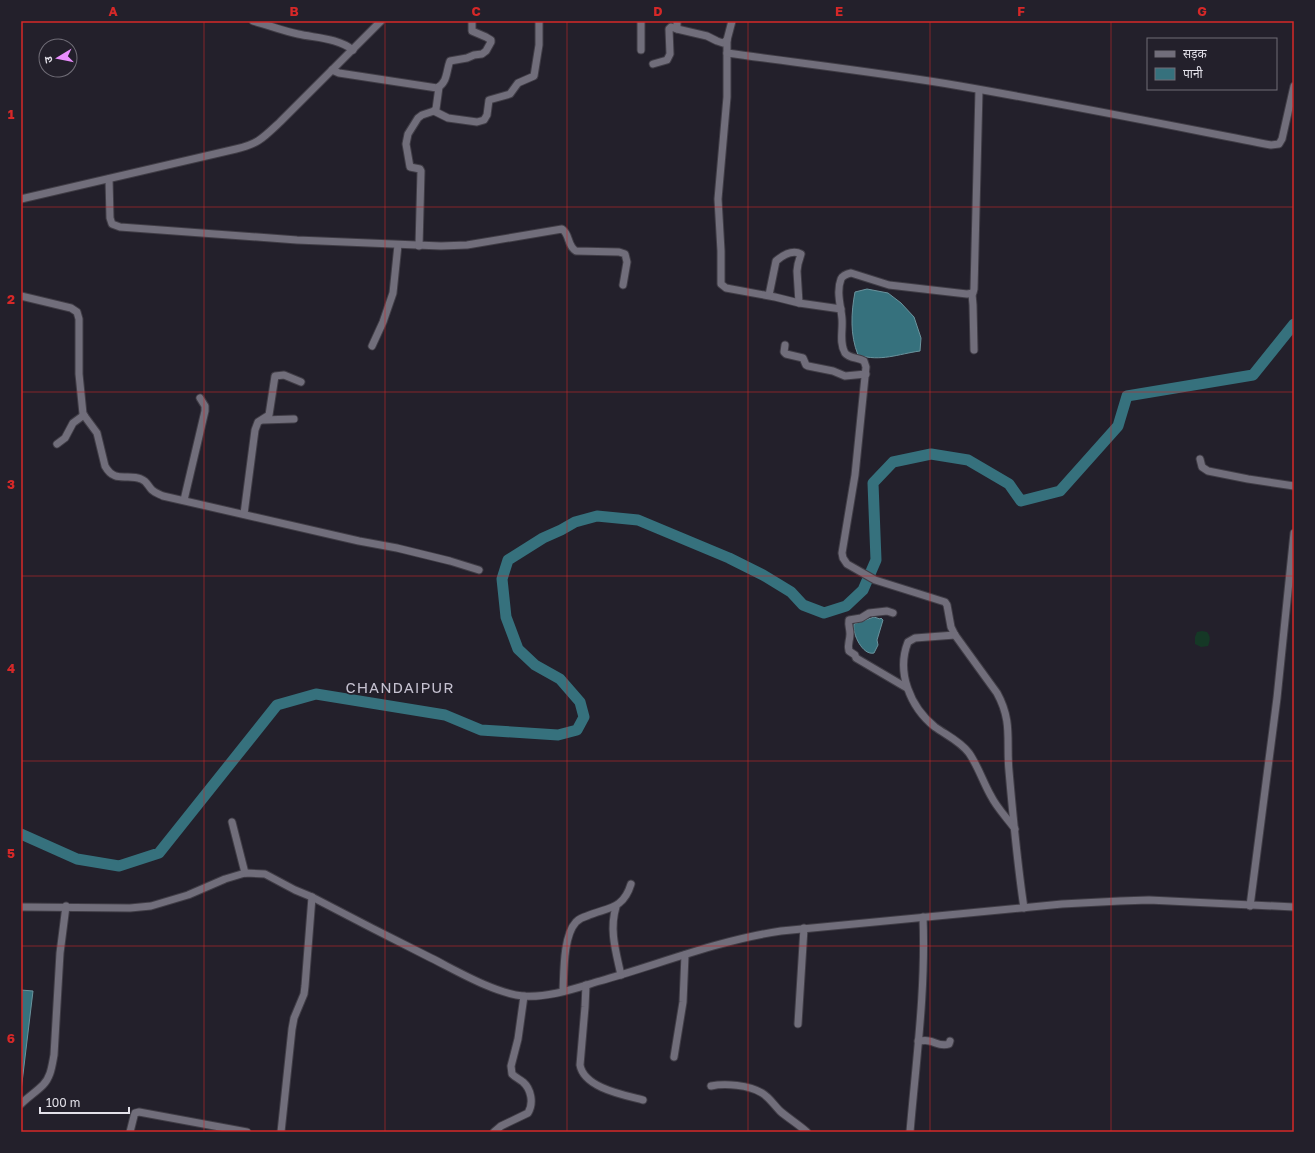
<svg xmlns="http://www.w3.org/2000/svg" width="1315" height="1153" font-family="'Golos Text','Noto Sans Devanagari',sans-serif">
<rect width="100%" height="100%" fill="#23202b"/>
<path fill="#153826" d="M 1202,631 L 1207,632 C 1211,637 1210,640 1208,646 L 1201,647 L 1195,644 L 1195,637 L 1197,632 Z"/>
<g fill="#36717d" stroke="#6a939d">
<path d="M 867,289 L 888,293 L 901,303 L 914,317 L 921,338 L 920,351 C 898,354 881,362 858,355 C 850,335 851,313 855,292 Z"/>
<path d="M 874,617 L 880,619 L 881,618 L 883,620 L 877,640 L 878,645 L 874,653 C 863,656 852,634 854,624 Z"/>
<path d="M 21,990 L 33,991 L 21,1091 Z"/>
</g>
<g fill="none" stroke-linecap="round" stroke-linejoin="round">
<path stroke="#36717d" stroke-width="11" d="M 21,834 L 77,859 L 119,866 L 159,853 L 277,705 L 316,694 L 445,715 L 481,730 L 558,735 L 577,730 L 584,717 L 580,702 L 560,679 L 535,665 L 518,649 L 506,617 L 502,579 L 508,560 L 543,538 L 561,530 L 575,522 L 597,516 L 638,520 L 729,558 L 763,575 L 791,592 L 803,605 L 824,613 L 846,606 L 863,590 L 876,560 L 873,483 L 893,462 L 931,454 L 968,460 L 1009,484 L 1021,501 L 1060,491 L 1118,426 L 1127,396 L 1253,375 L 1294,324"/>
<defs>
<g id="street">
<path d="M 253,21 C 268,25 283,31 298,34 C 316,38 338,38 353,50"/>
<path d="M 677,21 L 677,29 L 707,36 L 717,41 L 723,43 L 727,40"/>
<path d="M 732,21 L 727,40 L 727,97 L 718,199 L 721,251 L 721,284 L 726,288 L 775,297 L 799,303 L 841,309"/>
<path d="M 641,50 L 641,21"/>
<path d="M 727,53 C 805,64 883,73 960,86 C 1064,104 1168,125 1271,145 L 1279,144 L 1282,139 L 1294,86"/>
<path d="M 653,64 L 667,60 L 670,54 L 669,29 L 671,27 L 677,29"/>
<path d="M 332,70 L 339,73 L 437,88 C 448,82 446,71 450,61 L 467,58 L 474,55 L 482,54 L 486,51 L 491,42 L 491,40 L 486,37 L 472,31 L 472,21"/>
<path d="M 979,90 L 974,289 L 973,293 L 967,294 L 889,285 L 851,273 C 846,274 843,275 841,279 C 836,292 841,306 842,319 C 843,330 839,343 845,353 C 850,359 858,357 864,361 L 866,367 L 855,475 L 842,553 L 843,558 L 847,564 L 875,580 L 945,602 L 947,605 L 951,627 L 955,635 L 997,693 C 1013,722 1006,741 1009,771 C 1013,817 1017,862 1024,908"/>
<path d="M 434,111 L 448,118 L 477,122 L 484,120 L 487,115 L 489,100 L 510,94 L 518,83 L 534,76 L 539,45 L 539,21"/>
<path d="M 109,179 L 110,218 L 112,224 L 120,227 L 297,240 L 441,246 L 467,245 L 562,229 C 570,234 567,246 576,251 L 619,252 L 625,254 L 627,262 L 623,285"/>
<path d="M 21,199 L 236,149 C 258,144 263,138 280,122 L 381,21"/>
<path d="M 419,246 L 421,171 L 420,169 L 410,167 L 406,144 L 408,134 L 418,118 L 422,115 L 434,111 L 436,109 L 439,87"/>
<path d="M 972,294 L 973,305 L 974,350"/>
<path d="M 769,295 L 776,261 C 783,255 792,249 801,254 L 798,264 L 797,271 L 799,303"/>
<path d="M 21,296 L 71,308 L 77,312 L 79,319 L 79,374 L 83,414 L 97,433 L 105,466 C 115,484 127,473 141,479 C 147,481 148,486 152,490 C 155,493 159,494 163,496 L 359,541 L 397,548 L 450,561 L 479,570"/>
<path d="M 785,345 L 784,352 L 786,354 L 803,358 L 806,365 L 808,366 L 833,371 L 845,376 L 866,374"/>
<path d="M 372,346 L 383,322 L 393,293 L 398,245"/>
<path d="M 263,420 L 294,419"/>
<path d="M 57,444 L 65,438 L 73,423 L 84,415"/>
<path d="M 1200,459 L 1202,467 L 1208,471 L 1248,479 L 1294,486"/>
<path d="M 184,500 L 205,411 L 205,406 L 200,398"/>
<path d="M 244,514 L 255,430 L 258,422 L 269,415 L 275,376 L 284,375 L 301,382"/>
<path d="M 893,613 L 887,611 L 869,613 L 861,618 L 849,620 C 848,626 850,628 850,634 C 850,641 847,644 849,651 L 855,655 L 856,658 L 907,688"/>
<path d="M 955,635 L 915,638 L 908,642 C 896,672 910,707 935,727 C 946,735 960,741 969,753 C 978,766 983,782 991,796 C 997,808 1007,818 1015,829"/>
<path d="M 232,822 L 245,873"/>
<path d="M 1250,906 L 1277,698 L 1294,533"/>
<path d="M 21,907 L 130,908 L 151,906 L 188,895 L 225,879 L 245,873 L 265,874 L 295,890 L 312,897 C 352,918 391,938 431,958 C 457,971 494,993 523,996 C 549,998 576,988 600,981 C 660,964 719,940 781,931 L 1062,904 L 1120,901 L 1149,900 L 1294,907"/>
<path d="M 616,907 C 609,930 616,952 621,975"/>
<path d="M 586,985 L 585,1007 L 580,1065 C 584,1088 624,1095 643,1100"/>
<path d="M 563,991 C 564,973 563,936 576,922 C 579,919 583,917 587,916 C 608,907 623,910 631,884"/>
<path d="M 798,1024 L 804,928"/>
<path d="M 918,1041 C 922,1041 925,1040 929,1041 C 936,1042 940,1047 949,1044 L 950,1041"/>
<path d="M 674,1057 L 683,1002 L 685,955"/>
<path d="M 711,1086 C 725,1083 749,1085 762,1093 C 769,1097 774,1105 780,1111 C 788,1118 798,1124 807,1132"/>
<path d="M 21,1104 C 28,1097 36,1092 43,1085 C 51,1077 52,1065 54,1055 L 60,953 L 66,906"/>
<path d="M 130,1132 L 134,1116 L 135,1113 L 139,1112 L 247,1132"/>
<path d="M 281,1132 L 292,1029 L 294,1018 L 304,994 L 305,986 L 312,897"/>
<path d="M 494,1132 L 501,1126 L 528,1113 C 534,1103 531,1089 523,1082 C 519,1079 515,1077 512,1074 L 511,1066 L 518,1039 L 524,996"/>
<path d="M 910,1132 C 916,1061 926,989 923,917"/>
</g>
</defs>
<use href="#street" stroke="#403d46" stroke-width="9"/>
<use href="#street" stroke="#716e7b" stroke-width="7"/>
</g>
<path fill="none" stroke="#d62828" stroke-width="1" stroke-opacity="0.55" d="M 204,21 L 204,1132M 385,21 L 385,1132M 567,21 L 567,1132M 748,21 L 748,1132M 930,21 L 930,1132M 1111,21 L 1111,1132M 21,207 L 1294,207M 21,392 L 1294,392M 21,576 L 1294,576M 21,761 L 1294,761M 21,946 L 1294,946"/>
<g text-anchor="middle" stroke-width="3.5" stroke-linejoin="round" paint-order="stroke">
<g font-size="15" letter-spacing="1" fill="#c5c1d0" stroke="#23202b">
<text x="400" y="693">CHANDAIPUR</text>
</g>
</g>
<rect width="1315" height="1153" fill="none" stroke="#23202b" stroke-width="44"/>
<rect x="1147" y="38" width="130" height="52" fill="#23202b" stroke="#706d77"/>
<rect x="1155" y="51" width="20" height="6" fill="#716e7b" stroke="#706d77"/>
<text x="1183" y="58" font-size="12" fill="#e3e1e9">सड़क</text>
<rect x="1155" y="68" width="20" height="12" fill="#36717d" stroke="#706d77"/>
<text x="1183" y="78" font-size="12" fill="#e3e1e9">पानी</text>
<g transform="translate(58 58) rotate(260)"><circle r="19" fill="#23202b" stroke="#706d77"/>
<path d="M0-3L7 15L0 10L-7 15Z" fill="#ea8dfd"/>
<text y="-6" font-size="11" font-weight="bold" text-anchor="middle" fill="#e3e1e9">उ</text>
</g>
<path d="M40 1107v6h89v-6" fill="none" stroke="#e3e1e9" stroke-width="2"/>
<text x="46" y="1107" font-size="12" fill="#e3e1e9" stroke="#23202b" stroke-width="3" paint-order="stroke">100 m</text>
<rect x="22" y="22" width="1271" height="1109" fill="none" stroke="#d62828" stroke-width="1.5"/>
<g font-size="13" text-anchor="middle" font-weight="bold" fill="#d62828">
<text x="113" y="16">A</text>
<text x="294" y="16">B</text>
<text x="476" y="16">C</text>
<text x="658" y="16">D</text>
<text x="839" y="16">E</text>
<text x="1021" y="16">F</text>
<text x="1202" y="16">G</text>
<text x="11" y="119">1</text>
<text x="11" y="304">2</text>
<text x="11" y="489">3</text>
<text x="11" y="673">4</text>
<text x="11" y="858">5</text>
<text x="11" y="1043">6</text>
</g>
</svg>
